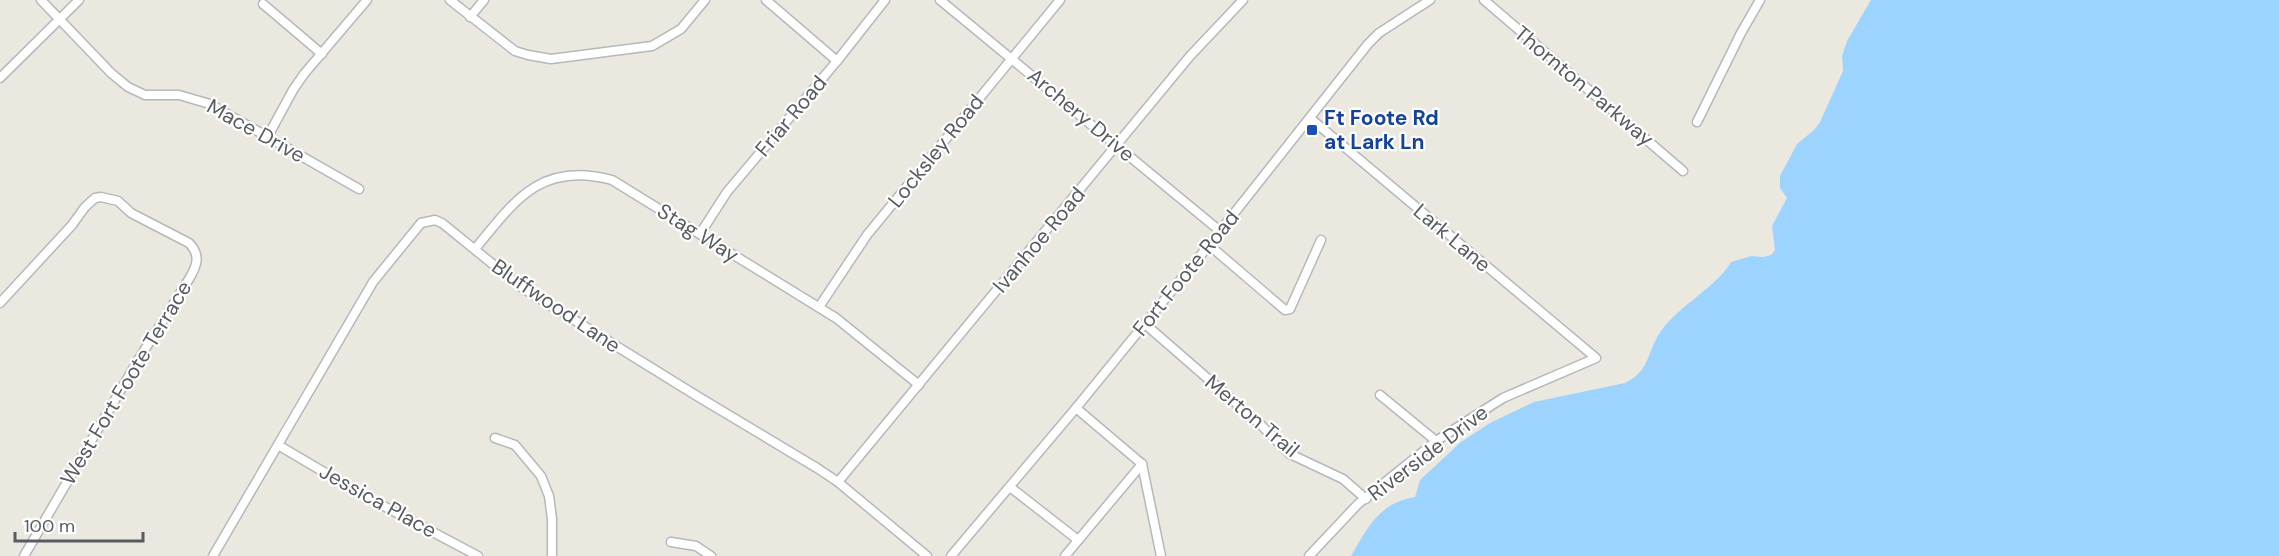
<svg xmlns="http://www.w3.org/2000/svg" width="2279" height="556" font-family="'DM Sans',sans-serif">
<rect width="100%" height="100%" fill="#ebe9df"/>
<path fill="#9cd4ff" d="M 1871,0 L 2279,0 L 2279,556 L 1351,556 C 1368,527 1379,503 1415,497 L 1420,480 L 1461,442 L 1490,423 L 1534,402 L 1625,383 C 1651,370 1646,353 1661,331 C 1678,306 1717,287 1731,262 L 1751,256 L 1763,257 L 1771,255 L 1775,250 L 1772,226 L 1787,198 L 1780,188 L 1780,176 L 1797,144 L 1814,130 L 1820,122 L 1843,71 L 1842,56 L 1847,41 Z"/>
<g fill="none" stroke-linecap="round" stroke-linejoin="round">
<defs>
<g id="minor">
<path d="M 41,0 L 111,73 L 128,87 L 145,95 L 179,95 L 210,104 L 359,189"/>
<path d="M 450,0 L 515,51 L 528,55 L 551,59 L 652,46 L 681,29 L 705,0"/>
<path d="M 766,0 L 837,61"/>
<path d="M 940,0 L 1220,231"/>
<path d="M 1484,0 L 1683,171"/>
<path d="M 263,4 L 322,54"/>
<path d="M 470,17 L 484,0"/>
<path d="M 0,78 L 79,0"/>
<path d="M 1697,122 L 1741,33 L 1760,0"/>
<path d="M 268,136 L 293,90 L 304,74 L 367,0"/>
<path d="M 700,234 L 727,192 L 837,61 L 885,0"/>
<path d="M 1209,245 L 1285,310 L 1290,309 L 1321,240"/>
<path d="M 475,249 C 515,200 541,161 612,180 L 836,318 L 919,385"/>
<path d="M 0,303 L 72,225 L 85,207 L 95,198 L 101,197 L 118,201 L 131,213 L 189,243 C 201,255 197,266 189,279 L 137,362 L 24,556"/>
<path d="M 819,307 L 867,235 L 1060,0"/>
<path d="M 1145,324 L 1260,424 L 1290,454 L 1343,479 L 1366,499"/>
<path d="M 1380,395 L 1436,441"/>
<path d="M 1076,408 L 1142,464"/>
<path d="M 495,438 L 515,445 L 541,476 L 549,496 L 552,519 L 552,556"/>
<path d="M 278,445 L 361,494 L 478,556"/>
<path d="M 1142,464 L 1161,556"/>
<path d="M 838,482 L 1190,56 L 1243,0"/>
<path d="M 1010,487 L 1078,540"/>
<path d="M 671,542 L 696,546 L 711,556"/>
<path d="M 213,556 L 373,282 L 421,223 L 435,220 L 442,223 L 521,287 L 697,396 L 817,468 L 838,482 L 927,556"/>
<path d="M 951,556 L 1076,408 L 1209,245 L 1368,44 L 1379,33 L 1430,0"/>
<path d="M 1065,556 L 1142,464"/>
<path d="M 1309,556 L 1358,504 L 1436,441 L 1503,398 L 1596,358 L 1310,118"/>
</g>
</defs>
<use href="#minor" stroke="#b5b8bc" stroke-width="11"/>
<use href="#minor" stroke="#fff" stroke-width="8"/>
</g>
<rect fill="#1a4fb4" stroke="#fff" stroke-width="2" x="1306" y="124" width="12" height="12" rx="3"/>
<g text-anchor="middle" stroke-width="4.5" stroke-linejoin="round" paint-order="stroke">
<g font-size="21" fill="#585c60" stroke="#fff">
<text transform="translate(1584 86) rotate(40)" y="7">Thornton Parkway</text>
<text transform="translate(1081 115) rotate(40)" y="7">Archery Drive</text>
<text transform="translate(791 116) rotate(-50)" y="7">Friar Road</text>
<text transform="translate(256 131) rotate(29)" y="7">Mace Drive</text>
<text transform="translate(936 151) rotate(-51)" y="7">Locksley Road</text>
<text transform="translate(698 233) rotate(32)" y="7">Stag Way</text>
<text transform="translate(1452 238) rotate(40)" y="7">Lark Lane</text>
<text transform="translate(1039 240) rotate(-50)" y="7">Ivanhoe Road</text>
<text transform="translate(1186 273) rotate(-51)" y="7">Fort Foote Road</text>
<text transform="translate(556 306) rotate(34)" y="7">Bluffwood Lane</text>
<text transform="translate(126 383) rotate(-59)" y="7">West Fort Foote Terrace</text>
<text transform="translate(1252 416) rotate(40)" y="7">Merton Trail</text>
<text transform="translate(1428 453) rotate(-37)" y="7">Riverside Drive</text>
<text transform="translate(378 501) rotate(29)" y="7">Jessica Place</text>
</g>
<g font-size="21" font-weight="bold" fill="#164399" stroke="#fff" text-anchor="start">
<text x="1324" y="125">Ft Foote Rd<tspan x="1324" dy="24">at Lark Ln</tspan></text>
</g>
</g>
<path d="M15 532v9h128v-9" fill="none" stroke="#585c60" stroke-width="3"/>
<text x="24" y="532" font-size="18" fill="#585c60" stroke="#ffffff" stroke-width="4.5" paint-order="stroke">100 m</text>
</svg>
